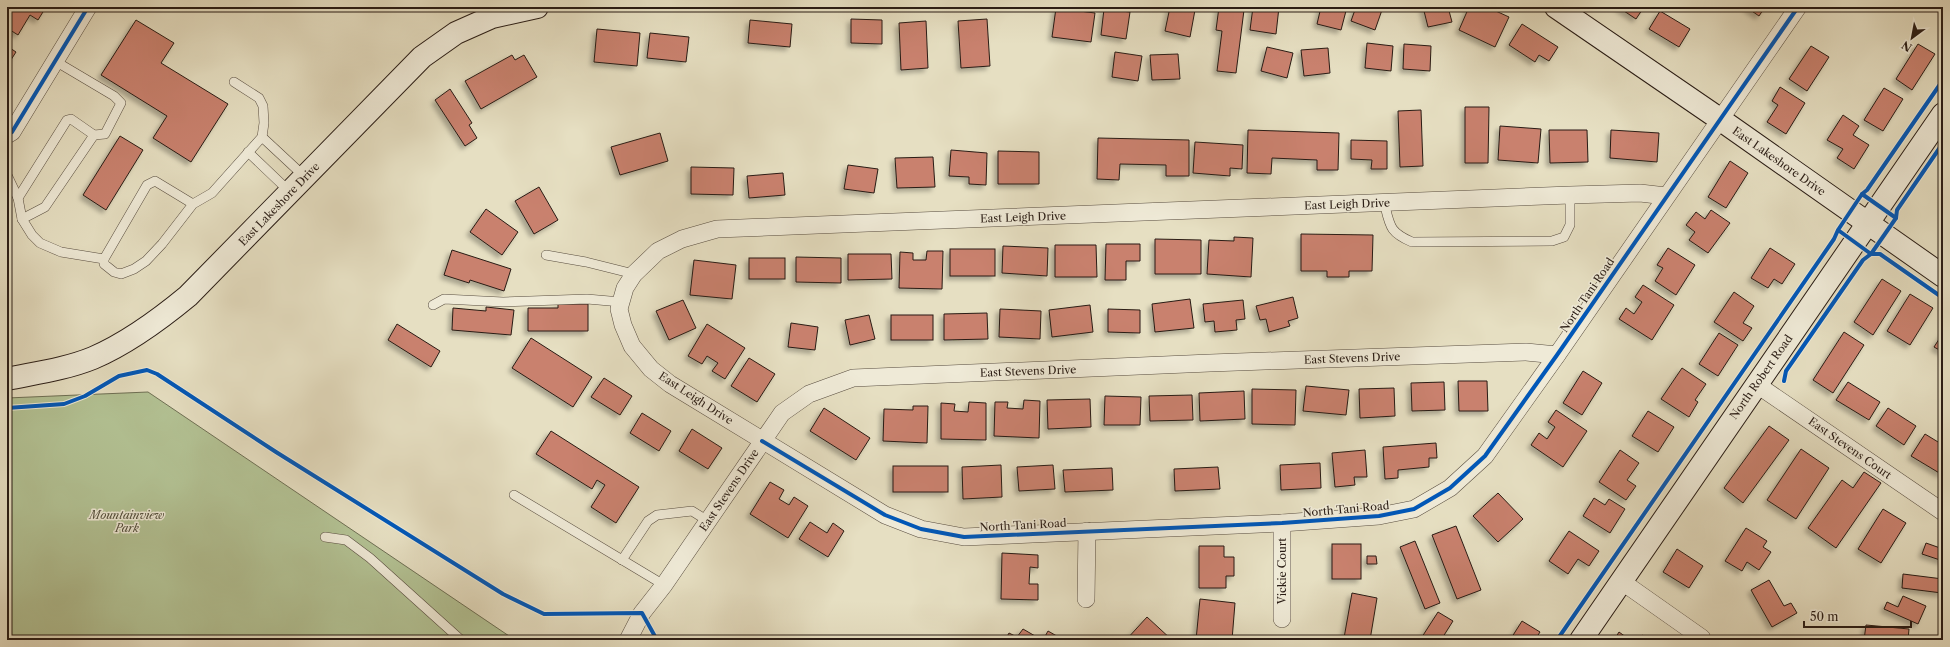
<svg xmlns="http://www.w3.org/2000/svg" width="1950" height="647" font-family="'Libre Caslon Text',serif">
<defs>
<filter id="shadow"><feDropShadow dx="-3.5" dy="3.5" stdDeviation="2" flood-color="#0004"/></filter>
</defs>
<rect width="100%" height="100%" fill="#e6dfc2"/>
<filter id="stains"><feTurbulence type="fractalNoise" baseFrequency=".005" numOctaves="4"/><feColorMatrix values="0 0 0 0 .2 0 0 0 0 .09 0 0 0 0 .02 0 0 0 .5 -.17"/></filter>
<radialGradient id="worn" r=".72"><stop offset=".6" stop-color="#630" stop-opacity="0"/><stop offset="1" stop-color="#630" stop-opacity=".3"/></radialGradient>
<path fill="#b3c294" stroke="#6e6f54" d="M 148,392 L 515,640 L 7,640 L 7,398 Z"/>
<g fill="#c9816e" stroke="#291c15" filter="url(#shadow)">
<path d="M 10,7 L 46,7 L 38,20 L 30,15 L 18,35 L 7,28 L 7,12 Z"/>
<path d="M 1170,7 L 1195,10 L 1190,37 L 1165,31 Z"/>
<path d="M 1219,7 L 1244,10 L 1236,73 L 1217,71 L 1222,31 L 1216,30 Z"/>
<path d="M 1253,7 L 1279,7 L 1276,34 L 1250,30 Z"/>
<path d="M 1321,7 L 1347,7 L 1341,30 L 1317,24 Z"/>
<path d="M 1356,7 L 1383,7 L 1375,30 L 1351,21 Z"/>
<path d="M 1423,7 L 1448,7 L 1452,22 L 1428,27 Z"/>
<path d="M 1469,7 L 1487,7 L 1509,17 L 1495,47 L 1459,30 Z"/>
<path d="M 1618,7 L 1644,7 L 1636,19 Z"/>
<path d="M 1746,7 L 1765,7 L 1759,16 Z"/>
<path d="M 1056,8 L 1095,13 L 1091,42 L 1052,37 Z"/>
<path d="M 1104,9 L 1130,12 L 1126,39 L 1101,35 Z"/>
<path d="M 1660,11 L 1690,29 L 1679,47 L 1649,29 Z"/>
<path d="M 851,19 L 882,20 L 882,44 L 851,43 Z"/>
<path d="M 987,19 L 990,66 L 961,68 L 958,21 Z"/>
<path d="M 136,20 L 174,43 L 161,63 L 228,104 L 191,162 L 153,138 L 167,116 L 101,75 Z"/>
<path d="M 750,20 L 792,24 L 790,47 L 748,43 Z"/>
<path d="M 926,21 L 928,68 L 901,70 L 899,23 Z"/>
<path d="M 1522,24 L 1558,47 L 1549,61 L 1539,55 L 1535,62 L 1509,45 Z"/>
<path d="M 597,29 L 640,33 L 637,66 L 594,62 Z"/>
<path d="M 650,33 L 689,37 L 686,62 L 647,58 Z"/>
<path d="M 1367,43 L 1393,46 L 1391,71 L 1365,68 Z"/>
<path d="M 1404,44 L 1431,46 L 1430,71 L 1403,69 Z"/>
<path d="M 1918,44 L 1935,54 L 1912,90 L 1896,79 Z"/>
<path d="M 7,46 L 16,52 L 7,66 Z"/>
<path d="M 1811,46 L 1829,57 L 1807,91 L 1789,79 Z"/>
<path d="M 1267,47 L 1293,53 L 1287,78 L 1261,71 Z"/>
<path d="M 1328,48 L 1330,73 L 1304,76 L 1301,50 Z"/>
<path d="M 1115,52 L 1142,56 L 1138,81 L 1112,77 Z"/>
<path d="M 1178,54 L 1180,79 L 1152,80 L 1150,55 Z"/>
<path d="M 512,55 L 515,60 L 524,55 L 537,77 L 481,109 L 465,81 Z"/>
<path d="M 1780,87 L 1805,103 L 1786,134 L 1767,122 L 1778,105 L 1772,101 Z"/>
<path d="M 1884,88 L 1903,99 L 1883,131 L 1864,120 Z"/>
<path d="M 450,89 L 472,123 L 469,125 L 477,138 L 465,146 L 435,100 Z"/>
<path d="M 1465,107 L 1489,107 L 1488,163 L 1465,163 Z"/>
<path d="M 1421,110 L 1423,166 L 1400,167 L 1398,111 Z"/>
<path d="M 1843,115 L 1859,126 L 1853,135 L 1869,145 L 1854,169 L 1837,158 L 1843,149 L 1827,140 Z"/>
<path d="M 1500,126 L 1541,129 L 1538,163 L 1498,160 Z"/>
<path d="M 1248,130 L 1339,133 L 1338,170 L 1317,170 L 1317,160 L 1272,158 L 1271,174 L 1247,173 Z"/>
<path d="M 1549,130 L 1587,130 L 1588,162 L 1550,163 Z"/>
<path d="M 1611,130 L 1659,133 L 1657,162 L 1610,158 Z"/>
<path d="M 660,133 L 668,161 L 620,175 L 611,147 Z"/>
<path d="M 120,136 L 143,150 L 106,210 L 83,195 Z"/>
<path d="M 1098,138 L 1189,140 L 1189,176 L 1166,176 L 1166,165 L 1120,164 L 1119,180 L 1097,179 Z"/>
<path d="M 1351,140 L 1387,141 L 1387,169 L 1371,169 L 1372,160 L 1351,159 Z"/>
<path d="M 1195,142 L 1243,145 L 1242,169 L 1230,168 L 1230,176 L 1193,173 Z"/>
<path d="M 951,150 L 987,153 L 986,185 L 969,184 L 969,177 L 949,176 Z"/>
<path d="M 998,151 L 1039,152 L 1039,184 L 998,184 Z"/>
<path d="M 933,157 L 935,187 L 897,188 L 895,158 Z"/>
<path d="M 1730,161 L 1748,173 L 1726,208 L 1708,197 Z"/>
<path d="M 848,165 L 878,169 L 874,193 L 844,189 Z"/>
<path d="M 691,167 L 734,168 L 733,195 L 691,194 Z"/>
<path d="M 783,173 L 785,195 L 749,198 L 747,176 Z"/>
<path d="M 539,187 L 558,220 L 534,234 L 515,201 Z"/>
<path d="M 486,209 L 518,232 L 502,255 L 470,232 Z"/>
<path d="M 1711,210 L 1730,223 L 1708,253 L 1689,240 L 1695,232 L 1686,225 L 1696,212 L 1705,219 Z"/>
<path d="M 1301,234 L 1373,235 L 1372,271 L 1349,271 L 1349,277 L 1327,277 L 1327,271 L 1301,271 Z"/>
<path d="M 1234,237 L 1253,238 L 1251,277 L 1207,274 L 1209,240 L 1234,241 Z"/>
<path d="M 1155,239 L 1201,240 L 1201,274 L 1155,274 Z"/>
<path d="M 1106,244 L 1140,244 L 1140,261 L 1126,261 L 1126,280 L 1105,280 Z"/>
<path d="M 1055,245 L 1096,245 L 1097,277 L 1055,277 Z"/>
<path d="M 1003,246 L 1048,248 L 1047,276 L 1002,273 Z"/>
<path d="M 1668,248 L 1695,265 L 1676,295 L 1655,281 L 1663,268 L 1657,265 Z"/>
<path d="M 1770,248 L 1795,264 L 1782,284 L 1774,279 L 1768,288 L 1751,278 Z"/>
<rect x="950" y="249" width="45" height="27"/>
<path d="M 452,250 L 511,269 L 504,291 L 470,280 L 469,283 L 444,275 Z"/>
<path d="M 927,251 L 943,251 L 942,289 L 899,288 L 900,252 L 913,253 L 913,260 L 926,260 Z"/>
<path d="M 848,254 L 891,254 L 892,279 L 848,280 Z"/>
<path d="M 796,257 L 841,258 L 841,283 L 796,282 Z"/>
<rect x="749" y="258" width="36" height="21"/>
<path d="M 694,260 L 736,265 L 732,299 L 690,295 Z"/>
<path d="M 1882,279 L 1901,291 L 1873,335 L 1854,322 Z"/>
<path d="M 1643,285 L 1674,305 L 1652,340 L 1619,319 L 1626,308 L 1634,314 L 1642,302 L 1635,297 Z"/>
<path d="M 1734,292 L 1754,306 L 1743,323 L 1752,328 L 1743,341 L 1714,322 Z"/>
<path d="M 1910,294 L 1933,308 L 1910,345 L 1887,331 Z"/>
<path d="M 1293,297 L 1298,318 L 1288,321 L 1290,326 L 1269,332 L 1266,319 L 1260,320 L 1256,306 Z"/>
<path d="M 1190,299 L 1194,328 L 1155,332 L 1152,304 Z"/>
<path d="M 683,300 L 696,328 L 669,340 L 656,311 Z"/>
<path d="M 1243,300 L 1245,319 L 1236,320 L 1237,330 L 1215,332 L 1214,321 L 1205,322 L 1203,304 Z"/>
<path d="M 558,304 L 588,304 L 588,331 L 528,331 L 528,308 L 558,308 Z"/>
<path d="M 1090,305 L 1093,332 L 1052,337 L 1049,310 Z"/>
<path d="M 486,307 L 514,310 L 511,335 L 452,330 L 453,308 L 486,311 Z"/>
<path d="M 1000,309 L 1041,311 L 1040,339 L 999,337 Z"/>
<path d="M 1108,309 L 1140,310 L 1140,333 L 1108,332 Z"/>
<path d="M 987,313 L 988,339 L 944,340 L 944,314 Z"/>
<path d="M 869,315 L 875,339 L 850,345 L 845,320 Z"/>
<rect x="891" y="315" width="42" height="25"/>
<path d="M 791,323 L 818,327 L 815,350 L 788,347 Z"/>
<path d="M 397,324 L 440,351 L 431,367 L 388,340 Z"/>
<path d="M 707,324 L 745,348 L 725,379 L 712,371 L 718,363 L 707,356 L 702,364 L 688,356 Z"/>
<path d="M 1844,332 L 1864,345 L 1833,393 L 1813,380 Z"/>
<path d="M 1719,333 L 1738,345 L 1718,376 L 1699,364 Z"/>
<path d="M 1943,333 L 1943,352 L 1934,347 Z"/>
<path d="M 531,338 L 592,377 L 573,407 L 512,368 Z"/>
<path d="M 749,358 L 775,374 L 757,402 L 731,386 Z"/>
<path d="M 1682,368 L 1706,384 L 1695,400 L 1698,402 L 1689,417 L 1661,399 Z"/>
<path d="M 1583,371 L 1602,383 L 1582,415 L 1563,403 Z"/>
<path d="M 604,378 L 632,396 L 620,415 L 591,397 Z"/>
<path d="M 1458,381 L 1487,381 L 1488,411 L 1459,411 Z"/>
<path d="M 1444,382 L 1445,410 L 1412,411 L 1411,383 Z"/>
<path d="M 1848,382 L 1880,402 L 1869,420 L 1836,400 Z"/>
<path d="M 1306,386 L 1349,390 L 1346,415 L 1303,411 Z"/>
<path d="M 1394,388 L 1395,416 L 1360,418 L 1359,389 Z"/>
<path d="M 1252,389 L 1296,390 L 1295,425 L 1252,424 Z"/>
<path d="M 1244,391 L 1245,419 L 1200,421 L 1199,393 Z"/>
<path d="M 1192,395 L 1193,420 L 1150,421 L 1149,396 Z"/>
<path d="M 1105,396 L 1141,397 L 1140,425 L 1104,425 Z"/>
<path d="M 1090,399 L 1091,427 L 1048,429 L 1047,400 Z"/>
<path d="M 1024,400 L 1040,401 L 1039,438 L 994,436 L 995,402 L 1008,402 L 1007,408 L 1023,409 Z"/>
<path d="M 969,402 L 986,403 L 986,440 L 941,439 L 941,403 L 955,404 L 954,411 L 968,412 Z"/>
<path d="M 913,406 L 928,406 L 927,443 L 883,441 L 884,409 L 913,410 Z"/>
<path d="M 824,408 L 870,438 L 856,460 L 810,431 Z"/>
<path d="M 1888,408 L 1916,426 L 1904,445 L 1876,426 Z"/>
<path d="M 1556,410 L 1587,431 L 1563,467 L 1531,445 L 1539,433 L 1547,439 L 1555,427 L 1548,422 Z"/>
<path d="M 1648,411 L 1674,427 L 1658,452 L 1632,436 Z"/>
<path d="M 642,413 L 671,431 L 659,451 L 630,433 Z"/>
<path d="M 1769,426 L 1789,440 L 1743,503 L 1724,488 Z"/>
<path d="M 692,429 L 722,448 L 708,469 L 679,451 Z"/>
<path d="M 551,431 L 639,487 L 616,523 L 591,507 L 605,485 L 597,480 L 592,489 L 536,454 Z"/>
<path d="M 1925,434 L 1943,445 L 1943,471 L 1941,474 L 1911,456 Z"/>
<path d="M 1436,443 L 1437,458 L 1429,458 L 1429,467 L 1398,470 L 1398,478 L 1385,479 L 1383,447 Z"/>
<path d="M 1801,449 L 1829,468 L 1796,519 L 1767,500 Z"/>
<path d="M 1365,450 L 1367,477 L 1354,477 L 1355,485 L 1335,487 L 1332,453 Z"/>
<path d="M 1620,450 L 1639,463 L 1627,480 L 1636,486 L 1626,500 L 1599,482 Z"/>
<path d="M 1320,463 L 1321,488 L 1281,490 L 1280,465 Z"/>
<path d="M 1001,465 L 1002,497 L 963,499 L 962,467 Z"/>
<path d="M 1053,465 L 1055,489 L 1019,491 L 1017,467 Z"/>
<rect x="893" y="466" width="55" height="26"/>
<path d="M 1218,467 L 1220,489 L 1175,491 L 1174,469 Z"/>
<path d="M 1112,468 L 1113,490 L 1065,492 L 1063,470 Z"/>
<path d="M 1864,472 L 1881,483 L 1836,548 L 1808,528 L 1842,480 L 1853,488 Z"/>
<path d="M 770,482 L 784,490 L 779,499 L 789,505 L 794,497 L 808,506 L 788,538 L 750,514 Z"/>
<path d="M 1498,493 L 1523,519 L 1498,542 L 1473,516 Z"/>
<path d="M 1594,498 L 1605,505 L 1609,499 L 1625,509 L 1610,533 L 1583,516 Z"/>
<path d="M 1883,509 L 1906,523 L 1881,563 L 1858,549 Z"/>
<path d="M 810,522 L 827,533 L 833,523 L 844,531 L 828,557 L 799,539 Z"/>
<path d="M 1456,526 L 1481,590 L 1457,599 L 1432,535 Z"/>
<path d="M 1746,528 L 1767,541 L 1763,547 L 1771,552 L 1759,570 L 1747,562 L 1742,571 L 1725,561 Z"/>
<path d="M 1569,531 L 1599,551 L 1589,566 L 1578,559 L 1568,574 L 1549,561 Z"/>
<path d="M 1415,541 L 1440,603 L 1425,609 L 1400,547 Z"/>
<path d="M 1926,543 L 1943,549 L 1943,561 L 1922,554 Z"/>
<rect x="1332" y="544" width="29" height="35"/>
<path d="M 1199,546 L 1224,546 L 1224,557 L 1234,557 L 1234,576 L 1226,576 L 1226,588 L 1199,588 Z"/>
<path d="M 1677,549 L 1703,566 L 1689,588 L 1663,572 Z"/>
<path d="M 1002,553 L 1038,555 L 1038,568 L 1030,567 L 1029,584 L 1038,584 L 1038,600 L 1001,599 Z"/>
<path d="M 1367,556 L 1376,556 L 1377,564 L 1367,564 Z"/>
<path d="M 1903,574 L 1943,579 L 1942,593 L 1902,588 Z"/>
<path d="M 1769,580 L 1784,606 L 1791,603 L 1797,613 L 1772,627 L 1751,590 Z"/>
<path d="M 1352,593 L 1377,598 L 1370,640 L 1344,638 Z"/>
<path d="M 1903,596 L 1926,606 L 1918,624 L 1884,609 L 1887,602 L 1898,607 Z"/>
<path d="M 1200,599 L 1235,603 L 1232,640 L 1196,640 Z"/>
<path d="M 1438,612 L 1453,621 L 1441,640 L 1420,640 Z"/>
<path d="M 1147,617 L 1172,640 L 1126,640 Z"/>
<path d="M 1522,621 L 1540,632 L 1535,640 L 1510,640 Z"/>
<path d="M 1866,625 L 1909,629 L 1908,640 L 1864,640 Z"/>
<path d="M 1023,629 L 1042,640 L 1005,640 L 1009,633 L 1017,637 Z"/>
<path d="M 1048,631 L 1062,639 L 1061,640 L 1043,640 Z"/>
<path d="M 1619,632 L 1630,640 L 1614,640 Z"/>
<path d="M 1642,635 L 1649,640 L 1639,640 Z"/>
<path d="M 1760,637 L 1772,640 L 1759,640 Z"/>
</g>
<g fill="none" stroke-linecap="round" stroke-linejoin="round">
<defs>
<g id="lane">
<path d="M 262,137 L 305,177"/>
<path d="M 248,152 L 290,192"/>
<path d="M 7,175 L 18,198 L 22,219 L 32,235 L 40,243 L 61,252 L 104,259"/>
<path d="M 18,198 L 67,120 L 71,119 L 94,135 L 105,134 L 121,103 L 114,96 L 55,61"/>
<path d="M 1384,202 C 1390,226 1389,232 1412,242 L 1552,241 L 1564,237 L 1570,225 L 1570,195"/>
<path d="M 193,204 L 155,181 L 147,185 L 104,259 L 104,264 L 114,272 L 121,274 L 134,269 L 146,261 L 162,244 L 193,204 L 212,193 L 262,137 L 264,123 L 263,106 L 259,98 L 234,82"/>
<path d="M 22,219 L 45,207 L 94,135"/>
<path d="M 546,255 L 586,262 L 634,274"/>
<path d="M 433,305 L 444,299 L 503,302 L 587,299 L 621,302"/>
<path d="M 514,495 L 664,585"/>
<path d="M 325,537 L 346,540 L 370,558 L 461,640"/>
<path d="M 622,560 L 648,521 L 657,515 L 692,511 L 708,521"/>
</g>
<g id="street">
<path d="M 7,135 L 12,132 L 88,7"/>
<path d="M 1666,196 L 1640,193 L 1570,195 L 717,229 L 682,239 L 658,251 L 634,274 L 625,288 L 619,309 L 623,325 L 632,346 L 651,369 L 670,384 L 885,515 L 921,529 L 964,537 L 1282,523 L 1379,516 L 1414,509 L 1450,488 L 1485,456 L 1557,355 L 1798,7"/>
<path d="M 1756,384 L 1943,512"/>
<path d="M 1621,581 L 1702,638"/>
<path d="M 1086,599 L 1087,531"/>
<path d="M 1282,619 L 1282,523"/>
<path d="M 628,640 L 642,613 L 664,585 L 782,413 L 809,394 L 853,378 L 1210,363 L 1526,352 L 1557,355"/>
</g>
<g id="secondary">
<path d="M 1556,7 L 1721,120 L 1943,276"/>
<path d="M 7,379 C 36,373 66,369 93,358 C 128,343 159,320 188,296 L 422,57 L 456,33 L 492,17 L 537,7"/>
<path d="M 1581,640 L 1943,114"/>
</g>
</defs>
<use href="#lane" stroke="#584d40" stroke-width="10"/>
<use href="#street" stroke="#584d40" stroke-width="18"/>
<use href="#secondary" stroke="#291c15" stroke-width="24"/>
<use href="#lane" stroke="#efead7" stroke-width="9"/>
<use href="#street" stroke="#efead7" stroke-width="17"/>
<use href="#secondary" stroke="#efead7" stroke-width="22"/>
<defs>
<g id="cycleway">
<path d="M 7,135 L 12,132 L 88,7"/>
<path d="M 1862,194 L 1867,190 L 1943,80"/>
<path d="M 1896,218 L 1897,210 L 1943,143"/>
<path d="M 1784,381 L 1786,371 L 1863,260 L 1871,254 L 1880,254 L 1943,298"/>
<path d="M 7,408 L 64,404 L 85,396 L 119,376 L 147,370 L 157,374 L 276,452 L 503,594 L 544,614 L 642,613 L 657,640"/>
<path d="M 762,441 L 885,515 L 921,529 L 964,537 L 1282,523 L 1379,516 L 1414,509 L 1450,488 L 1485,456 L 1557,355 L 1798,7"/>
<path d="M 1557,640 L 1834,239 L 1838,230 L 1862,194 L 1896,218 L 1871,254 L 1838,230"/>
</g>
</defs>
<use href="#cycleway" stroke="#efead7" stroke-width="6"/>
<use href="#cycleway" stroke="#0057b8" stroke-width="4"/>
</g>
<g text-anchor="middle" stroke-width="3" stroke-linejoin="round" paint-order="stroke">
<g font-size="11" fill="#291c15" stroke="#efead7">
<text transform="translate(1779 161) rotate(35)" y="4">East Lakeshore Drive</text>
<text transform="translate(279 204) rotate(-46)" y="4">East Lakeshore Drive</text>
<text transform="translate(1347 204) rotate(-2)" y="4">East Leigh Drive</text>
<text transform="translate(1023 217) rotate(-2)" y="4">East Leigh Drive</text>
<text transform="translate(1587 295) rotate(-56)" y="4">North Tani Road</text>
<text transform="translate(1352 358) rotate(-2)" y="4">East Stevens Drive</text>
<text transform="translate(1028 371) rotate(-2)" y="4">East Stevens Drive</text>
<text transform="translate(1761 377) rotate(-55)" y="4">North Robert Road</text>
<text transform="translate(696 398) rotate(33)" y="4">East Leigh Drive</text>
<text transform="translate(1850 448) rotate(35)" y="4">East Stevens Court</text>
<text transform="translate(729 490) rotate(-56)" y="4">East Stevens Drive</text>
<text transform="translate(1346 509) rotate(-5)" y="4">North Tani Road</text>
<text transform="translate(1023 525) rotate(-3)" y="4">North Tani Road</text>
<text transform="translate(1282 571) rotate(-90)" y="4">Vickie Court</text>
</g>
<g font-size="11" font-style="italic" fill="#524e3b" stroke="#efead7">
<text x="127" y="519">Mountainview<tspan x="127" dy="13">Park</tspan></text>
</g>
</g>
<rect width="1950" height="647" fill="none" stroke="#e6dfc2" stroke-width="24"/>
<rect x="8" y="8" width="1934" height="631" fill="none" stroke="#291c15" stroke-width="2"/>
<rect x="12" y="12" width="1926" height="623" fill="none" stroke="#291c15"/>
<g transform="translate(1912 38) rotate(212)" stroke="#efead7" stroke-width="3" paint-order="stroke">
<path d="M0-3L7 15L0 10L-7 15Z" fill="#291c15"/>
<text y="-6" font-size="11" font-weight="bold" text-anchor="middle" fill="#291c15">N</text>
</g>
<path d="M1804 621v6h107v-6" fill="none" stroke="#291c15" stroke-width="2"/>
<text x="1810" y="621" font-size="12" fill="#291c15" stroke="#efead7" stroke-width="3" paint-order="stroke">50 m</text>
<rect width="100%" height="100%" filter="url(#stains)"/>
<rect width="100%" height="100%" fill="url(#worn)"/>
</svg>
